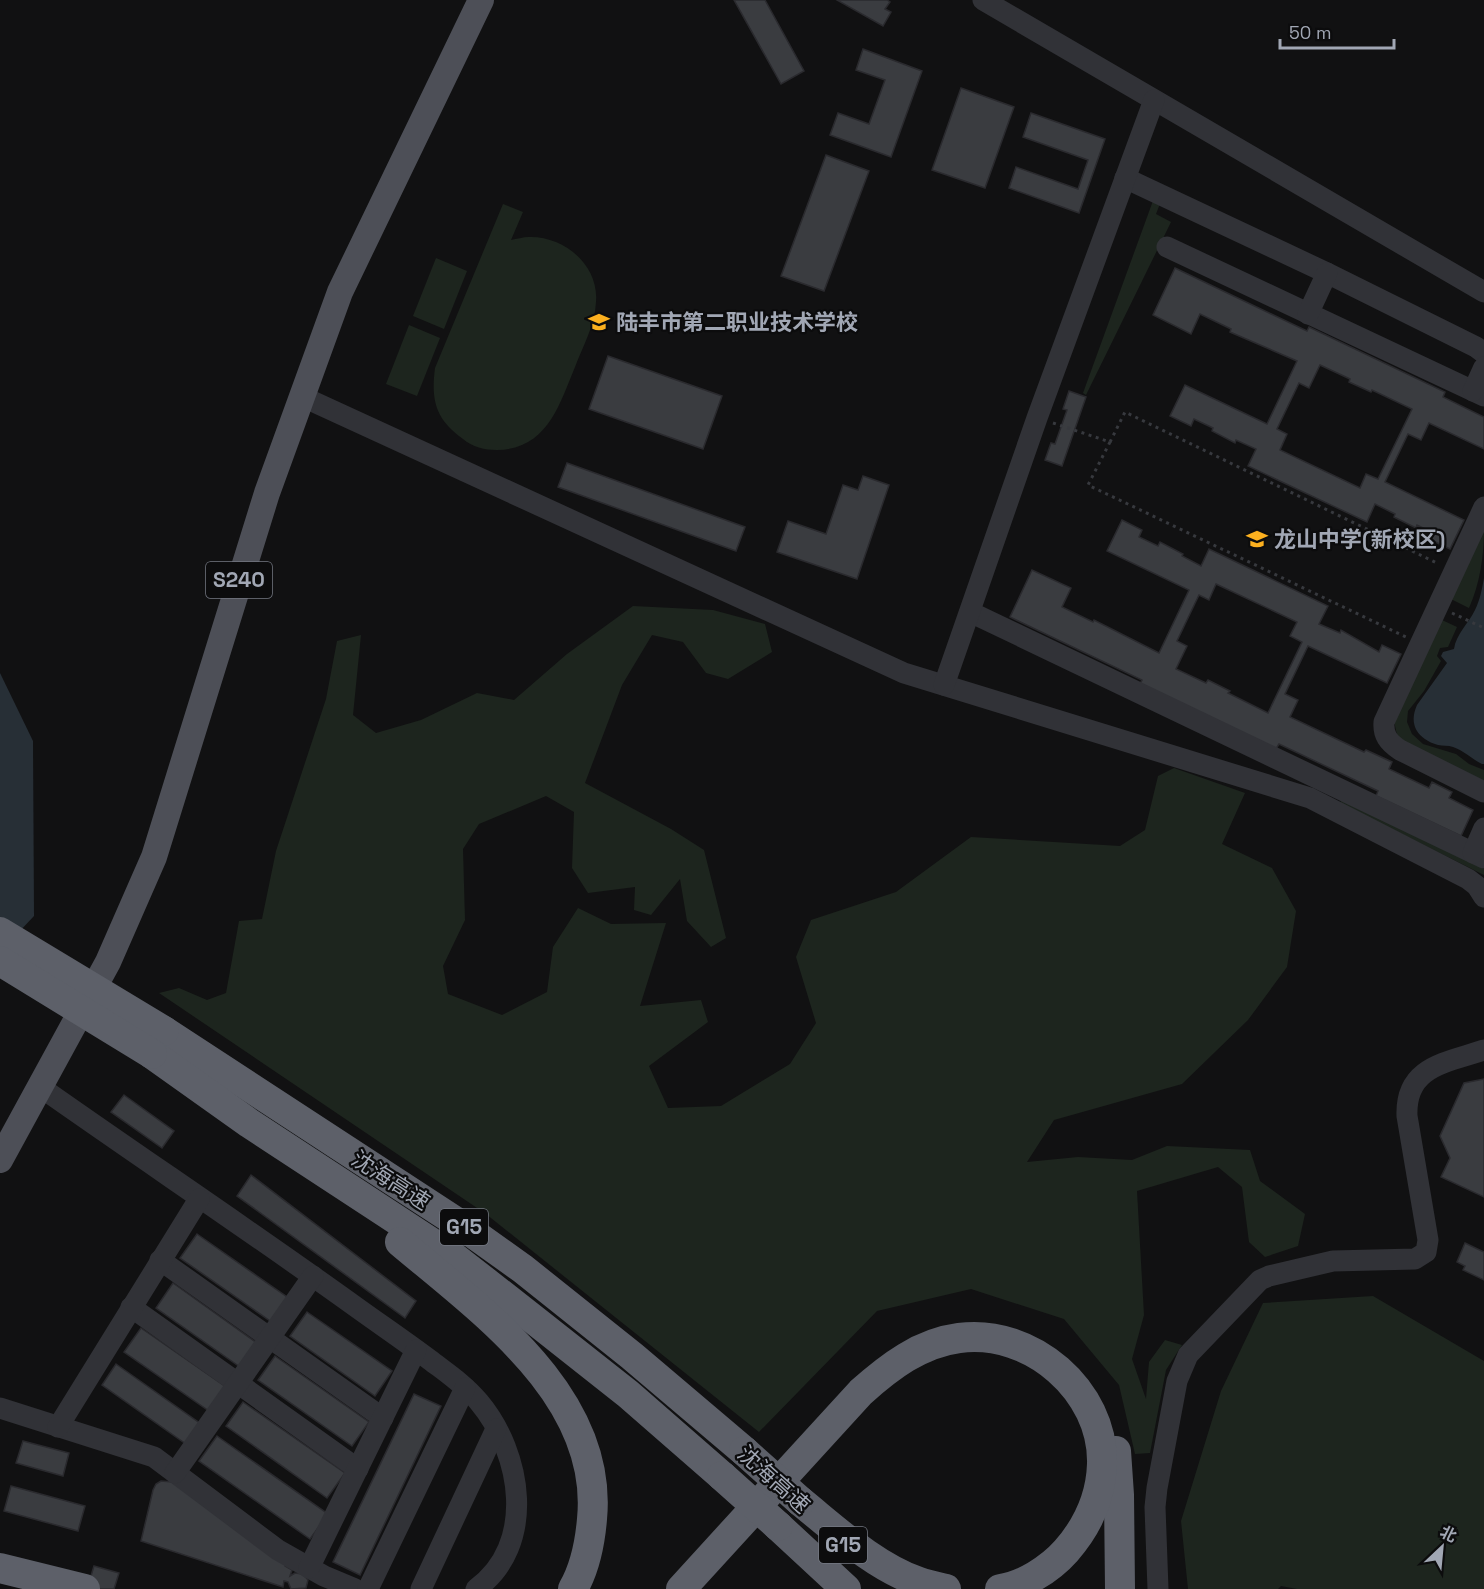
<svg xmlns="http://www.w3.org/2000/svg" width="1484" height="1589" font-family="'Space Grotesk','Noto Sans SC',sans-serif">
<rect width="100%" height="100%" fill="#111112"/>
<g fill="#1d251e">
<path d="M 1154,198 L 1161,201 L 1156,214 L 1171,222 L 1086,395 L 1083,393 Z"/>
<path d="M 503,204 L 523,212 L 511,240 C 517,239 523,237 529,237 C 564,236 599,265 596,302 C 595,325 583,346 575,367 C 559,406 547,449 497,450 C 485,450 472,447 463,439 C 435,419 431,400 435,368 Z"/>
<path d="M 436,258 L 467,271 L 444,329 L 413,316 Z"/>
<path d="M 409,325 L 440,338 L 417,396 L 386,384 Z"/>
<path d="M 1484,529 C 1484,556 1480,583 1469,608 L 1451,599 Z"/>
<path d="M 633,606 L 713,610 L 765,624 L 772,652 L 728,679 L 706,673 L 683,642 L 652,635 L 622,685 L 585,783 L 671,829 L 704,850 L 726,938 L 711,947 L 687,921 L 680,879 L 651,915 L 634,910 L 635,887 L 588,893 L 572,868 L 574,812 L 546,796 L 479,824 L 463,849 L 465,920 L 443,966 L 448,994 L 502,1015 L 547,992 L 553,947 L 578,908 L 611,924 L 666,923 L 640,1006 L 701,1000 L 708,1022 L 649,1066 L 668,1108 L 721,1106 L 790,1064 L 816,1023 L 796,957 L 811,920 L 896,892 L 971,837 L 1120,846 L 1145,830 L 1158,776 L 1174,768 L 1245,793 L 1222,844 L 1272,868 L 1296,911 L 1287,967 L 1248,1020 L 1182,1084 L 1054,1120 L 1027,1162 L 1078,1157 L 1132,1160 L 1167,1146 L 1250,1150 L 1260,1181 L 1305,1214 L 1298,1246 L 1265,1257 L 1249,1242 L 1242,1187 L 1218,1167 L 1137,1191 L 1144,1315 L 1132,1359 L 1146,1399 L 1149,1362 L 1165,1340 L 1182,1345 L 1166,1370 L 1150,1453 L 1135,1454 L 1119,1385 L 1064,1319 L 971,1289 L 877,1311 L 759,1432 L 486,1214 L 159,993 L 179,988 L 207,1000 L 226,993 L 239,921 L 262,919 L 276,851 L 326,699 L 337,641 L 361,635 L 353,715 L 376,733 L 421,720 L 477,693 L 514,700 L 567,654 Z"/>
<path d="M 1442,620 L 1457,627 L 1448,647 L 1440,648 L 1437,656 L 1441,661 L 1424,691 L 1408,711 L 1407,722 L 1412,734 L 1423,744 L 1456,754 L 1469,764 L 1484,770 L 1484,783 L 1407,746 L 1397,735 L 1394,721 Z"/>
<path d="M 1342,798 L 1484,869 L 1484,875 L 1340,803 Z"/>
<path d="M 1373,1296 L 1484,1361 L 1484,1589 L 1297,1589 L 1281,1586 L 1278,1589 L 1188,1589 L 1181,1521 L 1221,1391 L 1263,1303 Z"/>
</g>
<g fill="#272f36">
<path d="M 1484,578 L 1484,764 L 1482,764 C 1472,759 1463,750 1453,747 C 1448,745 1443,746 1438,745 C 1418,739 1408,725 1417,705 L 1447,663 L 1441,656 L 1443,652 L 1454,649 C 1456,634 1469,623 1475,610 C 1480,600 1482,589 1484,578 Z"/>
<path d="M 0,673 L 33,741 L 34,916 L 0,952 Z"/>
</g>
<g fill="#3a3c40" stroke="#2a2a2e" stroke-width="1.5" fill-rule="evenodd">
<path d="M 734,0 L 765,0 L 804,71 L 781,84 Z"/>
<path d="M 837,0 L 887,0 L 890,2 L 885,9 L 891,12 L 883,26 Z"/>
<path d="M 863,49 L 922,71 L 891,157 L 830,135 L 838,113 L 869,124 L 885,80 L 856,70 Z"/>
<path d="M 961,88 L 1014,107 L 985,188 L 932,170 Z"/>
<path d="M 1031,113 L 1105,139 L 1079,213 L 1009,188 L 1016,167 L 1078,189 L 1088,160 L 1023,137 Z"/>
<path d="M 826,155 L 869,171 L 824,291 L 781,276 Z"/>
<path d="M 1175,268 L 1307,331 L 1309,327 L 1445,392 L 1443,397 L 1484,417 L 1484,449 L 1429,423 L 1421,440 L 1408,434 L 1385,482 L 1464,520 L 1450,549 L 1431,540 L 1434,533 L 1417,525 L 1416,528 L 1394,517 L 1395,514 L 1375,504 L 1367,522 L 1248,466 L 1256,449 L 1236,440 L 1235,443 L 1212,431 L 1213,428 L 1194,419 L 1191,426 L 1170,416 L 1185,385 L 1267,424 L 1297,361 L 1230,332 L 1231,329 L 1200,314 L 1191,334 L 1153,315 ZM 1320,365 L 1350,379 L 1349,382 L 1371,392 L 1372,390 L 1412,409 L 1378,479 L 1366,474 L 1360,488 L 1280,450 L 1287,434 L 1277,429 L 1299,383 L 1309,388 Z"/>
<path d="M 608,356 L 722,396 L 703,449 L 589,409 Z"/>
<path d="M 1069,391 L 1086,397 L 1062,466 L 1045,460 L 1051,443 L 1055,444 L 1067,410 L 1063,409 Z"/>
<path d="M 567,463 L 745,527 L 736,551 L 558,487 Z"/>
<path d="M 863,476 L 889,485 L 857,579 L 777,552 L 788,521 L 826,534 L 843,485 L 858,490 Z"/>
<path d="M 1122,520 L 1142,530 L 1139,537 L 1158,546 L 1160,542 L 1183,554 L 1182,556 L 1201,566 L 1209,549 L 1328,606 L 1319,624 L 1340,633 L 1341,630 L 1379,652 L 1382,645 L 1401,654 L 1387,683 L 1308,646 L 1285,694 L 1298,700 L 1290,717 L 1364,752 L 1366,750 L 1392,762 L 1389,769 L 1429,788 L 1432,782 L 1452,792 L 1449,798 L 1473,810 L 1461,836 L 1376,796 L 1378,791 L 1279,744 L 1276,749 L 1140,684 L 1142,680 L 1010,617 L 1032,570 L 1071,588 L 1062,607 L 1093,622 L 1094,620 L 1159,653 L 1189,590 L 1107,551 ZM 1216,584 L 1297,622 L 1290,636 L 1302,642 L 1268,713 L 1228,693 L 1230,691 L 1208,680 L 1206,683 L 1176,669 L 1187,646 L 1177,641 L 1199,595 L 1209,600 Z"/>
<path d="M 1484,1079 L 1484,1197 L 1441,1177 L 1450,1158 L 1440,1136 L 1464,1083 Z"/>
<path d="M 124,1095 L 174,1131 L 162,1148 L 111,1112 Z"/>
<path d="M 251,1175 L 416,1301 L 405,1318 L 237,1196 Z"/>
<path d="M 197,1234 L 290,1299 L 273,1323 L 180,1258 Z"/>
<path d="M 1465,1243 L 1484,1252 L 1484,1280 L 1463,1270 L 1465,1266 L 1457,1262 Z"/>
<path d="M 173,1283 L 257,1343 L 240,1367 L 156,1308 Z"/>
<path d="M 307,1312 L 392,1371 L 375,1396 L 290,1336 Z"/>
<path d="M 141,1328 L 226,1387 L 209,1411 L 124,1352 Z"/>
<path d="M 275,1356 L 369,1422 L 352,1446 L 258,1380 Z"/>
<path d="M 116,1364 L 201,1424 L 186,1444 L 102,1385 Z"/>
<path d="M 414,1394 L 441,1406 L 360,1575 L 333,1562 Z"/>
<path d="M 243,1402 L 345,1473 L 327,1498 L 226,1426 Z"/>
<path d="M 217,1436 L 328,1514 L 310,1539 L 199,1461 Z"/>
<path d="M 23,1441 L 69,1453 L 63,1476 L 16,1463 Z"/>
<path d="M 161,1481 L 173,1482 L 286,1563 L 285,1566 L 292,1570 L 290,1576 L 295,1573 L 303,1574 L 308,1580 L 306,1588 L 291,1589 L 288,1582 L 284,1581 L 283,1587 L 141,1541 L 153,1490 L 156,1484 Z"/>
<path d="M 11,1486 L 85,1506 L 78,1531 L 4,1511 Z"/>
<path d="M 94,1566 L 119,1573 L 114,1589 L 87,1589 Z"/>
</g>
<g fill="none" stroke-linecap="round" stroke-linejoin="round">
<g stroke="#37393e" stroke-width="3" stroke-dasharray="3 4.5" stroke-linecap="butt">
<path d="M 1053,423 L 1110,442 L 1088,485 L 1406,637"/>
<path d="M 1110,442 L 1125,412 L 1439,564"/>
<path d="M 1452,613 L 1484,628"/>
</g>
<g stroke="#313237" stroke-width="21">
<path d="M 983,0 L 1484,292"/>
<path d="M 1125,178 L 1327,273 L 1476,347 L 1484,353"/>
<path d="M 1167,247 L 1484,396"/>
<path d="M 1308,314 L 1327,273"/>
<path d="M 1473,391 L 1484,367"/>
<path d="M 301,396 L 904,673 L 1310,798 L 1468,879 L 1477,886 L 1484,897"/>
<path d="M 1484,507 L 1384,722 C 1383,735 1388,742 1400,750 L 1484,792"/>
<path d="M 970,612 L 1484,858"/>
<path d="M 944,685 L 1037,418 L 1154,100"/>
<path d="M 1473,853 L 1484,828"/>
<path d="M 39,1086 C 144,1160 252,1232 356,1307 C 381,1325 406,1342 430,1360 C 447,1373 465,1385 479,1402 C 522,1453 537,1545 476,1589"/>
<path d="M 160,1260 L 383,1418"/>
<path d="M 131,1307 L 358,1469"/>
<path d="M 0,1408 L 154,1457 L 278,1550 L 324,1576 L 355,1589"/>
<path d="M 58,1427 L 199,1199"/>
<path d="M 175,1473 L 313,1276"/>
<path d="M 309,1568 L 416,1350"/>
<path d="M 368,1589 L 465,1388"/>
<path d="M 421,1589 L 496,1429"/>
<path d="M 1158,1589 L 1155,1507 L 1157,1488 L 1177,1381 L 1188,1355 L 1260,1280 L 1269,1276 L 1333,1261 L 1415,1259 L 1426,1252 L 1428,1240 L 1407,1116 C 1405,1066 1446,1063 1484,1050"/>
</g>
<path stroke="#4d4f57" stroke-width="26" d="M 0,1160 L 108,962 L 154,857 L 267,493 L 340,292 L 481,0"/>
<g stroke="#5d6069" stroke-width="30">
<path d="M 164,1031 L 467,1229 L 523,1269 L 632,1356 L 744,1451"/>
<path d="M 152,1054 L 249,1123 L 455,1258 L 528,1315 L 628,1394 L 722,1476"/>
<path d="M 400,1242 C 483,1312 604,1397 592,1519 C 590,1543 585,1568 573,1589"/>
<path d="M 1116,1451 L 1119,1495 L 1120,1589"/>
<path d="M 800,1501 C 837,1531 874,1566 919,1582 C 927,1585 937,1587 946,1589"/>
<path d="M 778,1526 L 846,1589"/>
<path d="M 0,1568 L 85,1589"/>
<path d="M 681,1589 L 861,1392 C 889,1367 920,1343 959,1338 C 1031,1328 1104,1391 1102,1464 C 1101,1497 1087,1527 1066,1551 C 1050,1569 1023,1586 1000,1589"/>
</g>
<g stroke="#5d6069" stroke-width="30">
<path d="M 0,932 L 164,1031"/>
<path d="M 0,961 L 152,1054"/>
<path d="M 744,1451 L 800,1501"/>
<path d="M 722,1476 L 778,1526"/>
</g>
</g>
<defs>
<symbol id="university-bare" viewBox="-9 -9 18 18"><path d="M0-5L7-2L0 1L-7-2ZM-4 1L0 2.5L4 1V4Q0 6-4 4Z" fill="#fcb01f" stroke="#0c0c0d" stroke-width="2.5" paint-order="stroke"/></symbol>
<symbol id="school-bare" viewBox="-9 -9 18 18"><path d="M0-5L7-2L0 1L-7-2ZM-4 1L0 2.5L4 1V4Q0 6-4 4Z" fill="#fcb01f" stroke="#0c0c0d" stroke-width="2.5" paint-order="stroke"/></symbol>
</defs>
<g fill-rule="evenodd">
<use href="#university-bare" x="584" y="307" width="30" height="30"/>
<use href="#school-bare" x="1242" y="524" width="30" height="30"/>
</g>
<g text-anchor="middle" stroke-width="4.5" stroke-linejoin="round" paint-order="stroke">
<g fill="#0c0c0d" stroke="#747882" stroke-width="1.5">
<rect x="206" y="562" width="66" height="36" rx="4.5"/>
<rect x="440" y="1209" width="48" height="36" rx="4.5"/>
<rect x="819" y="1527" width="48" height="36" rx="4.5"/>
</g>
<g font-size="21" font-weight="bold" fill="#a1a7b4">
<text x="239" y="587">S240</text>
<text x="464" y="1234">G15</text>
<text x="843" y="1552">G15</text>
</g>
<g font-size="22" font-weight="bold" fill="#a1a7b4" stroke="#0c0c0d" text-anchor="start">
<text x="616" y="330">陆丰市第二职业技术学校</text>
<text x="1274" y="547">龙山中学(新校区)</text>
</g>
<g font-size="22" fill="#a1a7b4" stroke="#0c0c0d">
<text transform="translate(391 1180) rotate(33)" y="8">沈海高速</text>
<text transform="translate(774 1479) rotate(42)" y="8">沈海高速</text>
</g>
</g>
<g transform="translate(1442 1547) rotate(26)" stroke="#0c0c0d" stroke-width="4.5" paint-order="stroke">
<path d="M0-4.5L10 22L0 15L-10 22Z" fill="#a1a7b4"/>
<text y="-9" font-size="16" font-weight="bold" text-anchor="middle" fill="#a1a7b4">北</text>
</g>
<path d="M1280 39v9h114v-9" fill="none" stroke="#a1a7b4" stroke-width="3"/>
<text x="1289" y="39" font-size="18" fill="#a1a7b4" stroke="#0c0c0d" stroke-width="4.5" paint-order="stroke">50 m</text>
</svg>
